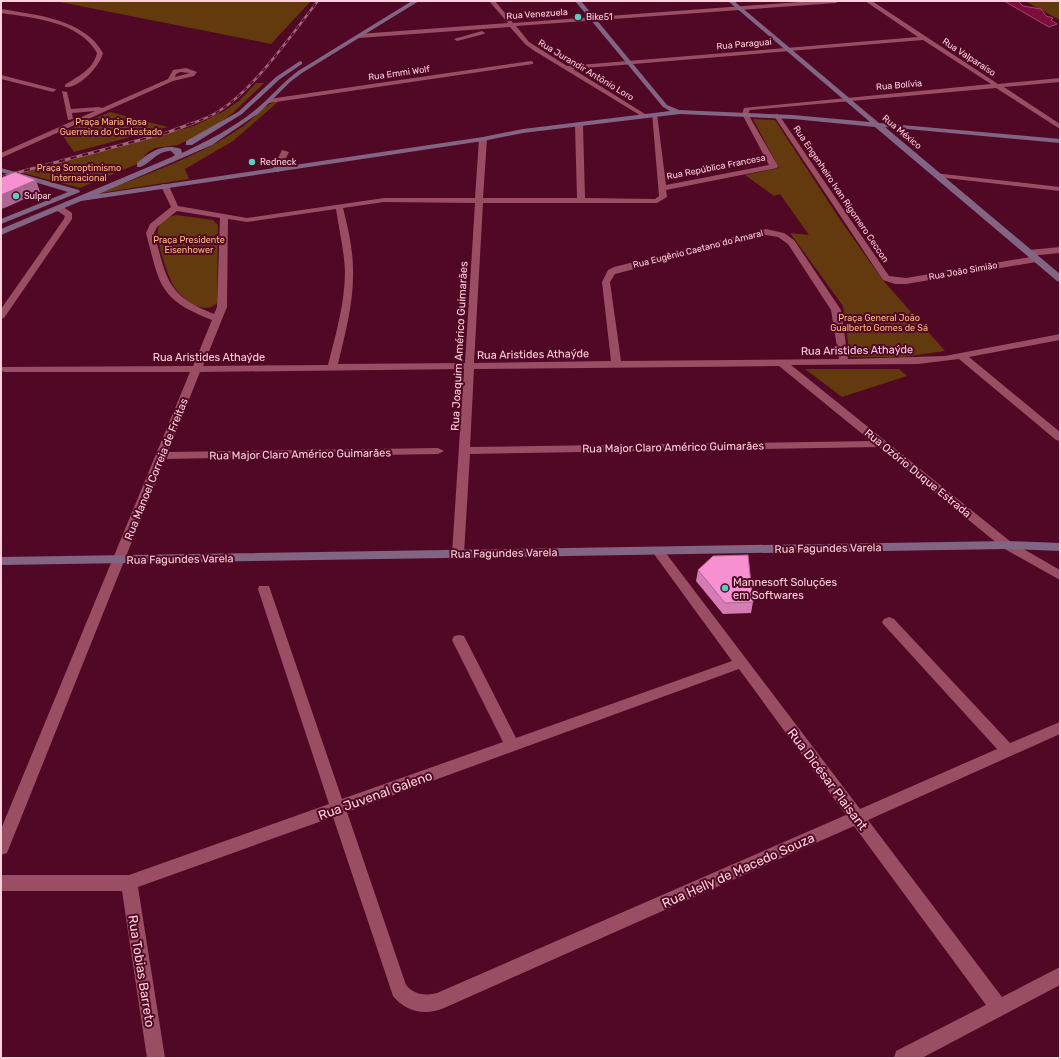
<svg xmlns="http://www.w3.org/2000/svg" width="1061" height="1059" font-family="Rubik,sans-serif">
<rect width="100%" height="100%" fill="#500825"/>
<g fill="#623a0d">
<path d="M 55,1 L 311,1 L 271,44 Z"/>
<path d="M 1025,1 L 1060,1 L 1060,20 Z"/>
<path d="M 256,83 L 264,83 L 233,113 L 218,124 L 178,145 L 155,148 L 148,152 L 137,164 L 80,188 L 23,173 L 194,126 L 224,111 L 239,101 Z"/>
<path d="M 279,101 L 233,141 L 185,169 L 189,179 L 101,193 C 148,173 200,156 242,127 C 254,119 265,103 279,101 Z"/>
<path d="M 110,112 L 168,127 L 74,152 L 61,133 Z"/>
<path d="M 753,119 L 775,120 L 841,221 L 882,279 L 945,351 L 903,357 L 850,357 L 843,306 L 790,233 L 809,235 L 780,194 L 774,196 L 745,175 L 779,168 Z"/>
<path d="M 176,215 L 213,220 L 218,225 L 217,303 C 204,318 178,296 172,283 C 167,273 154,236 159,226 C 162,219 169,217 176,215 Z"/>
<path d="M 805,369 L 899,369 L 907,376 L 842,397 Z"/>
</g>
<path fill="#7d0d3d" stroke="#a4486d" d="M 1004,1 L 1018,1 L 1023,6 L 1041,9 L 1046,16 L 1053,18 L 1051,20 L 1057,24 L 1049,27 Z"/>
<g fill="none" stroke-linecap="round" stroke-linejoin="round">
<g fill="#9a4e64" fill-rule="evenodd">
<path d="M 489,1 L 495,1 L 513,23 L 813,1 L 839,1 L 836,3 L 516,26 L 529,42 L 567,66 L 918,37 L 865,1 L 872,1 L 998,84 L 1060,78 L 1060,82 L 1004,87 L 1060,124 L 1060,129 L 996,88 L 750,110 L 748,114 L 778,166 L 777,168 L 666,190 L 667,197 L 657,203 L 483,203 L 474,363 L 611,361 L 602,282 L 608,270 L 614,267 L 766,229 L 784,233 L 794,240 L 841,310 L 848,359 L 945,356 L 1060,334 L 1060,340 L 969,357 L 1060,432 L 1060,441 L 1056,440 L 959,359 L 918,364 L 791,365 L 1011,542 L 1060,570 L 1060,580 L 1003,548 L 879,447 L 470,454 L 464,554 L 462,557 L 454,557 L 452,554 L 464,369 L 200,372 L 168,452 L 438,448 L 444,451 L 438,454 L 165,459 L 9,848 L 7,853 L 1,855 L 1,829 L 190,372 L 4,372 L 1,371 L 1,367 L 193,366 L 212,320 C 158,299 160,285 146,233 L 150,224 L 171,207 L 161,186 L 162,184 L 168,184 L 178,206 L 247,218 L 384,198 L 475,198 L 479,139 L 483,137 L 487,139 L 483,198 L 577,198 L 575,125 L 579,123 L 583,125 L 585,198 L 655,199 L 659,196 L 652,113 L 657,114 L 666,185 L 769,165 L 742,114 L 744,108 L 991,84 L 923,40 L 573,69 L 645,114 L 645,116 L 643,117 L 533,50 L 525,44 L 510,27 L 359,38 L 356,36 L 359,34 L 508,23 ZM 384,202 L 475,203 L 465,363 L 338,364 C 345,334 354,302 353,270 C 353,249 348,228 343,208 ZM 336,209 C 339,229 344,250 345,271 C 345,302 336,334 328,365 L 203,366 L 227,307 L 228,219 L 247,222 ZM 177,211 L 220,218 L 217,307 L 214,314 C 166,295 167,279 154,233 L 157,227 ZM 766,235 L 778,237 L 788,244 L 831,310 L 839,359 L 621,361 L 610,282 L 615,274 ZM 779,366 L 871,441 L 470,447 L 474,369 Z"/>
<path d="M 1,9 C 37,15 84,19 103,53 C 100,66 79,89 65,87 L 65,85 C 78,76 93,70 97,53 C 79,21 33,18 1,13 Z"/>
<path d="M 482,31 L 485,33 L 484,34 L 457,41 L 454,39 Z"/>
<path d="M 531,61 L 533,62 L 533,64 L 269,103 L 266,101 L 269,99 Z"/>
<path d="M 186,68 L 197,72 L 194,76 L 173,81 L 1,158 L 1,153 L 95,111 L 72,113 L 73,119 L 68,120 L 62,91 L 67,92 L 71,109 L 99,107 L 102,108 L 168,79 L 173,70 ZM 180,72 L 190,73 L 175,77 L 176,74 Z"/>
<path d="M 1,75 L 55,89 L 56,90 L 53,92 L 1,79 Z"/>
<path d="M 777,114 L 779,115 L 889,276 L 906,278 L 1036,256 L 1040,259 L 1036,262 L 906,284 L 895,284 L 883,280 L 774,116 Z"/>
<path d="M 282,150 L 289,152 L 279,172 L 273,172 L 272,170 Z"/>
<path d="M 934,173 L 1060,187 L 1060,191 L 937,177 L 933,175 Z"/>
<path d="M 56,206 L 62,206 L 72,213 L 72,219 L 4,318 L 1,319 L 1,309 L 64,219 L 65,216 L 56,210 Z"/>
<path d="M 1060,247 L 1060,253 L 1029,256 L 1025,253 L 1029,250 Z"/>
<path d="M 658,547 L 662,548 L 860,809 L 997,749 L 884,625 L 882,622 L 884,619 L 889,617 L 894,619 L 1010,743 L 1060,722 L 1060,734 L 868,820 L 1002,997 L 1060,967 L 1060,985 L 922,1058 L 894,1058 L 896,1051 L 986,1005 L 854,826 L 444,1008 C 425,1016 406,1012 393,996 L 333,817 L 138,887 L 165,1058 L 147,1058 L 122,891 L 1,891 L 1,875 L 129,875 L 329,804 L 258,589 L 259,586 L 269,586 L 270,589 L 342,799 L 503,742 L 452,640 L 454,636 L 459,635 L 464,636 L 516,738 L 732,661 L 654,554 L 652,551 L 654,548 ZM 739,669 L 846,815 L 437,993 C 424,996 415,995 406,985 L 347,812 Z"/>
</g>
<g fill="#826483" fill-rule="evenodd">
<path d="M 412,1 L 419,1 L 302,73 L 290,82 L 259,113 L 212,145 L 99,194 L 483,137 L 523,129 L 670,111 L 663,107 L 575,1 L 581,1 L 667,105 L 679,110 L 793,115 L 870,122 L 728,1 L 734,1 L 879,123 L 1060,139 L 1060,143 L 885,127 L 1060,274 L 1060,282 L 1057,281 L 875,127 L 793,119 L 680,114 L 523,133 L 483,141 L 81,201 L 1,235 L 1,229 L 172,157 L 175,155 L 171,151 C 156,150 148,168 137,167 L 137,163 C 150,152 163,143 181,149 L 182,153 C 207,141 233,128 254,111 C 270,98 282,83 298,71 Z"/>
<path d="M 300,61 L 302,62 L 302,64 L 280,79 L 242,114 L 192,145 L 186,145 L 186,141 L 238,112 L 276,77 Z"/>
<path d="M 1,168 L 79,190 L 80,192 L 1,224 L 1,219 L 68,192 L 1,172 Z"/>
<path d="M 1007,541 L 1060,543 L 1060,551 L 1007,549 L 1,565 L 1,557 Z"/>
</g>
<defs>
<path id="rail-far1" d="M 191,124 C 198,121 207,118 214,114 C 252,93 290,36 318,1"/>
<path id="rail" d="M 1,177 L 166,133 L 193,123"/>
</defs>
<use href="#rail-far1" stroke="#a06479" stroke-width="2.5"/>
<use href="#rail" stroke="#a06479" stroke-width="3"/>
<use href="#rail-far1" stroke="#500825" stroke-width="1.5" stroke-dasharray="4.5" stroke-linecap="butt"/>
<use href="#rail" stroke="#500825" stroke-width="2" stroke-dasharray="6" stroke-linecap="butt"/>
</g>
<path fill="#d47cb4" d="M 698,570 L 753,602 L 751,613 L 723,614 L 696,581 Z"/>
<path fill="#ad6592" d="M 36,180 L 40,192 L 7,207 L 1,209 L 1,195 Z"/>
<g fill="#f790d1" stroke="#ad6592">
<path d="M 15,172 L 36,180 L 1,195 L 1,178 Z"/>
<path d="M 748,555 L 753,602 L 725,603 L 698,570 L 713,556 Z"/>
</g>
<g fill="#5acebd" stroke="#500825" stroke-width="1.5">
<circle cx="578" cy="17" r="4"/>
<circle cx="252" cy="162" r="4"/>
<circle cx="16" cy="196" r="4"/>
<circle cx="725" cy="588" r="4"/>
</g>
<g text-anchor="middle" stroke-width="4" stroke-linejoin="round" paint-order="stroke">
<g font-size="9" fill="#fed1dc" stroke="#500825">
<text transform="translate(537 14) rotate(-4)" y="3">Rua Venezuela</text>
<text transform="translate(744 44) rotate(-5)" y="3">Rua Paraguai</text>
<text transform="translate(969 57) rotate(33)" y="3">Rua Valparaíso</text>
<text transform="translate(586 70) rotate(31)" y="3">Rua Jurandir Antônio Loro</text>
<text transform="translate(399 73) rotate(-8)" y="3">Rua Emmi Wolf</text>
<text transform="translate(899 85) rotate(-5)" y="3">Rua Bolívia</text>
<text transform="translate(902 132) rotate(40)" y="3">Rua México</text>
<text transform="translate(716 167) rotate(-11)" y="3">Rua República Francesa</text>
<text transform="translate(841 194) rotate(56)" y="3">Rua Engenheiro Ivan Rigomero Ceccon</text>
<text transform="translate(698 249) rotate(-14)" y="3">Rua Eugênio Caetano do Amaral</text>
<text transform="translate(963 271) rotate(-10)" y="3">Rua João Simião</text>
</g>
<g font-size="9" fill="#fed1dc" stroke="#500825" text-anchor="start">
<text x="586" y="20">Bike51</text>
<text x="260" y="165">Redneck</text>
<text x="24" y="199">Sulpar</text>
</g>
<g font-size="9" fill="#fdbc81" stroke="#500825">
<text x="111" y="125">Praça Maria Rosa<tspan x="111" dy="10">Guerreira do Contestado</tspan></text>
<text x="79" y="171">Praça Soroptimismo<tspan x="79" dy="10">Internacional</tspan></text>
<text x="189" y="243">Praça Presidente<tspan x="189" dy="10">Eisenhower</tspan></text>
<text x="879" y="321">Praça General João<tspan x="879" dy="10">Gualberto Gomes de Sá</tspan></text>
</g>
<g font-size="11" fill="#fed1dc" stroke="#500825">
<text transform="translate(459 346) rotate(-87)" y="4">Rua Joaquim Américo Guimarães</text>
<text transform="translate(857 350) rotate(-1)" y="4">Rua Aristides Athaýde</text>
<text transform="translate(533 354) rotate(-1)" y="4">Rua Aristides Athaýde</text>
<text x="209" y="361">Rua Aristides Athaýde</text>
<text transform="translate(673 447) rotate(-1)" y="4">Rua Major Claro Américo Guimarães</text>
<text transform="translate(300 454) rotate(-1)" y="4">Rua Major Claro Américo Guimarães</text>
<text transform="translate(156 469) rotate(-68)" y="4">Rua Manoel Correia de Freitas</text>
<text transform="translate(918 473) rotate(39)" y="4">Rua Ozório Duque Estrada</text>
<text transform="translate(828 548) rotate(-1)" y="4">Rua Fagundes Varela</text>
<text transform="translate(504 553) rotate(-1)" y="4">Rua Fagundes Varela</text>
<text transform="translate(180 559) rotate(-1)" y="4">Rua Fagundes Varela</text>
</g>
<g font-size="11" fill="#fed1dc" stroke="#500825" text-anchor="start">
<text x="733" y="586">Mannesoft Soluções<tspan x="733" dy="13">em Softwares</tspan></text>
</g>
<g font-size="13" fill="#fed1dc" stroke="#500825">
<text transform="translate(828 779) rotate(53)" y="5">Rua Dicésar Plaisant</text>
<text transform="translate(375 795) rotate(-20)" y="5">Rua Juvenal Galeno</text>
<text transform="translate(738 870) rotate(-24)" y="5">Rua Helly de Macedo Souza</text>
<text transform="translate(142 971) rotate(81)" y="5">Rua Tobias Barreto</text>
</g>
</g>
<rect width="1061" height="1059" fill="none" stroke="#fed1dc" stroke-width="4"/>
</svg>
